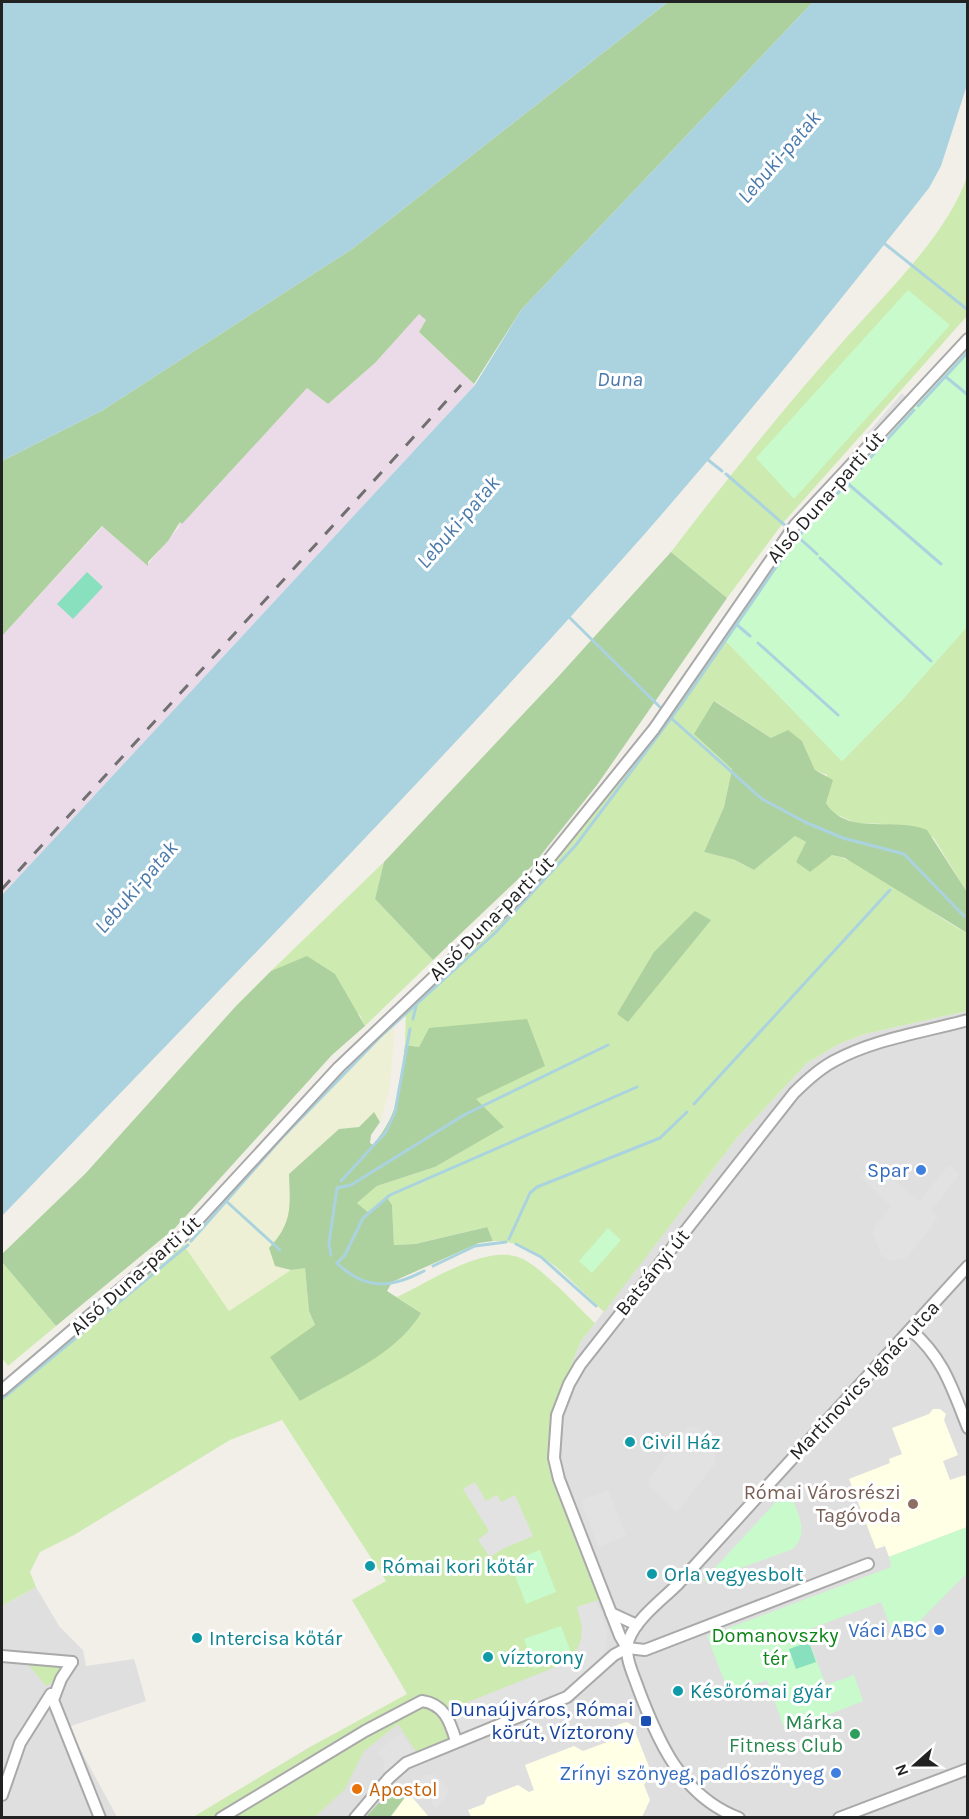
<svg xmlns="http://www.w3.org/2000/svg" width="969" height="1819" font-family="Karla,sans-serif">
<rect width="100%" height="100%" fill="#f2efe9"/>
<g fill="#e0dfdf">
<path d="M 967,1011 L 967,1817 L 193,1818 L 310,1747 L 577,1607 L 598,1600 L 560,1498 L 550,1452 L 554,1408 L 581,1341 L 737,1138 L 807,1063 L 839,1044 L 865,1034 Z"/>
<path d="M 36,1587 L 59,1626 L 83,1650 L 86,1666 L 134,1659 L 146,1701 L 68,1727 L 117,1817 L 2,1818 L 2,1606 Z"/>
</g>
<path fill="#ebdbe8" d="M 419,313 L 426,320 L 419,332 L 475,385 L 2,895 L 2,636 L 103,526 L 147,565 L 179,527 L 180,522 L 182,523 L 307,388 L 328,404 L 375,363 Z"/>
<g fill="#ffffe5">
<path d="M 933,1409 L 940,1409 L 946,1414 L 944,1420 L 958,1455 L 943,1461 L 950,1480 L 965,1475 L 967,1480 L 967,1527 L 889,1557 L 885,1546 L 876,1549 L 849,1479 L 890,1463 L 889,1459 L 902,1454 L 892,1428 L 929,1414 Z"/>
<path d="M 627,1722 L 633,1726 L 651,1772 L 644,1785 L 650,1800 L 642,1817 L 471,1817 L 468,1810 L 484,1804 L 487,1797 L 518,1785 L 529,1792 L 534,1790 L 525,1765 L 574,1746 L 583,1751 L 610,1741 L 617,1725 Z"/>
<path d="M 406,1796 L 412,1797 L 429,1817 L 390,1818 Z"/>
</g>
<path fill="#eef0d5" d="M 390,1022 L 395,1032 L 389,1092 L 380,1122 L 374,1113 L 359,1127 L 339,1129 L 289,1174 L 290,1214 L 275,1266 L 291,1270 L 229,1311 L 183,1244 L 277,1137 Z"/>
<g fill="#cdebb0" fill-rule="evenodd">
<path d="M 967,176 L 967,316 L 783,523 L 727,598 L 671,552 C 725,481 780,413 839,346 C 880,299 949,234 967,176 Z"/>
<path d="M 967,626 L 967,892 L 933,837 L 885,824 L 856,823 L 833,813 L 826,803 L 827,775 L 815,770 L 802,741 L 771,738 L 715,701 L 732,769 L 724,807 L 704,852 L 735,860 L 754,870 L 795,836 L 806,842 L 810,871 L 832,855 C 875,864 927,913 967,933 L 967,1011 L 865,1034 L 839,1044 L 807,1063 L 737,1138 L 604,1312 C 572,1283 539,1240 493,1241 L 486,1227 L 415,1244 L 394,1245 L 392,1205 L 386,1198 L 369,1213 L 357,1203 L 377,1186 L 435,1167 L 503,1127 L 475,1099 L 429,1028 L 419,1047 L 405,1045 L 406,1009 L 496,928 L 600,806 L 721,636 L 842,761 L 902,700 ZM 710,920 L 628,1021 L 617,1014 Z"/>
<path d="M 384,862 L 375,899 L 433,960 L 365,1026 L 360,1015 L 271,971 Z"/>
<path d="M 183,1244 L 229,1311 L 291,1270 L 305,1267 L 309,1311 L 315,1325 L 421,1313 L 397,1297 C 429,1282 483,1245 518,1257 C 538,1263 578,1307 595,1323 L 581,1341 L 554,1408 L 550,1452 L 560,1498 L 599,1600 L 577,1607 L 582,1626 L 581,1640 L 575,1655 L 568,1662 L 538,1675 L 452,1739 L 417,1753 L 398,1724 L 364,1751 L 345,1789 L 315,1817 L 193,1817 L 310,1747 L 407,1694 L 352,1600 L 386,1581 L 282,1420 L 230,1440 L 74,1535 L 40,1552 L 30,1572 L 36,1587 L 2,1606 L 2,1394 Z"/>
<path d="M 2,1262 L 56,1326 L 8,1366 L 2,1358 Z"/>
<path d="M 23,1658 L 60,1665 L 55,1681 L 46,1686 Z"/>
</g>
<g fill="#add19e">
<path d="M 668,2 L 813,2 L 521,310 L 474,384 L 419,332 L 426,320 L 419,314 L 375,363 L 328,404 L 307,388 L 182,524 L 180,522 L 168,541 L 148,562 L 148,566 L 102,526 L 2,636 L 2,461 L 103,410 L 352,249 Z"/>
<path d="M 671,552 L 727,598 L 597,785 L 533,865 L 433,960 L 375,899 L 384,862 L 557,678 Z"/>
<path d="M 714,701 L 771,738 L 788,730 L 802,741 L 815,770 L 833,780 L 826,803 C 847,837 895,816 927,830 L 967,892 L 967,933 L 845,858 L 832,855 L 810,872 L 796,862 L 806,842 L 795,836 L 754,870 L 735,860 L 704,852 L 724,807 L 732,769 L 694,734 Z"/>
<path d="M 695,911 L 711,920 L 628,1022 L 617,1014 L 654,952 Z"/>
<path d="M 307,956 L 335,974 L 365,1026 L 332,1055 L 175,1228 L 56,1326 L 2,1262 L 2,1254 L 85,1174 L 236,1006 L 271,971 Z"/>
<path d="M 527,1019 L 545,1066 L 476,1099 L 504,1127 L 435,1167 L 377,1186 L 357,1203 L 369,1213 L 387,1198 L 392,1205 L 394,1245 L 415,1244 L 487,1227 L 493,1241 L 479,1243 L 392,1282 L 387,1291 L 421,1313 C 396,1355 341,1377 300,1401 L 270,1357 L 315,1325 L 309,1311 L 305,1268 L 291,1270 L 275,1266 L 269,1248 C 293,1222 290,1207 289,1174 L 339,1129 L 359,1127 L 374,1112 L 380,1122 L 371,1135 L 370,1143 L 373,1145 C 401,1110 400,1088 405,1045 L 419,1047 L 429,1028 Z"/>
<path d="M 393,1787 L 406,1796 L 390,1817 L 366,1817 Z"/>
</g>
<g fill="#c8facc">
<path d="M 908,290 L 950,325 L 794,499 L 756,458 Z"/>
<path d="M 967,347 L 968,626 L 902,700 L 842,761 L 721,636 L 802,533 Z"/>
<path d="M 608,1228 L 621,1240 L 592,1273 L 579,1261 Z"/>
<path d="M 788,1489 C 796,1510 811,1531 793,1549 L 702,1582 Z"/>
<path d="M 967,1527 L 967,1573 L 906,1635 L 895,1639 L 881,1602 L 805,1631 L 826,1685 L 854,1675 L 863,1701 L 795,1728 L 783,1725 L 767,1680 L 729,1693 L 707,1636 L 891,1567 L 889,1557 Z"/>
<path d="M 540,1550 L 556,1592 L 526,1604 L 510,1562 Z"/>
<path d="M 561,1626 L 572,1655 L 534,1669 L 524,1639 Z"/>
</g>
<g fill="#88e0be">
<path d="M 87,572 L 103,587 L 73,619 L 57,604 Z"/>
<path d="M 809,1642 L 816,1662 L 796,1669 L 789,1649 Z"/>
</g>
<g fill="#e2e2e2">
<path d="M 902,393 L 911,401 L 873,442 L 866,435 Z"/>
<path d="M 949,1165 L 960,1174 L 931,1211 L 938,1218 L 906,1259 L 889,1260 L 881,1255 L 873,1234 L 875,1226 L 891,1206 L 860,1177 L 864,1173 L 871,1178 L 878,1177 L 884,1171 L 919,1201 Z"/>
<path d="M 695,1426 L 716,1443 L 715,1464 L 677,1512 L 649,1486 L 649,1478 L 688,1427 Z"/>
<path d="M 475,1482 L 486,1501 L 497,1495 L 501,1502 L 515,1495 L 533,1536 L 502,1549 L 490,1557 L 478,1540 L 489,1531 L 463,1489 Z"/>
<path d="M 609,1490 L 626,1536 L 598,1547 L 581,1500 Z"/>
<path d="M 596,1601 L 607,1629 L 606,1647 L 595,1667 L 572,1689 L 535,1709 L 452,1739 L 443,1712 L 568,1662 L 575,1655 L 581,1640 L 582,1626 L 577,1607 Z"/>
<path d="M 402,1733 L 413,1751 L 384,1773 L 383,1758 L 377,1754 L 388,1742 Z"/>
<path d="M 426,1774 L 436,1775 L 449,1790 L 444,1801 L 436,1808 L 419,1787 L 421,1778 Z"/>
</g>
<g fill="#aad3df">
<path d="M 2,2 L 668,2 L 352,249 L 103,410 L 2,461 Z"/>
<path d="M 813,2 L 967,2 L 967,85 L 941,166 L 929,188 C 836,306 741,424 642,537 C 436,770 217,992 2,1216 L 2,895 L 475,385 L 521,310 Z"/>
</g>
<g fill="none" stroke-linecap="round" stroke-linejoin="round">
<g stroke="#aad3df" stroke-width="3">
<path d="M 885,244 L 968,310"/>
<path d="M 946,377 L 968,395"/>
<path d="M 918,406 L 968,352"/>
<path d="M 707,459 L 722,471"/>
<path d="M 726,474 L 788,528"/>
<path d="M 846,482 L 941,564"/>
<path d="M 796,535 L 817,554"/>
<path d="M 820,558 L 931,661"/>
<path d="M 569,617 L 671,718 L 762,799 L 807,823 L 843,838 L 904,854 L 964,916"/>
<path d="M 736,624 L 750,636"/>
<path d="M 758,643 L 838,715"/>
<path d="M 413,1019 L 416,1006"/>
<path d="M 694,1104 L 890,890"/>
<path d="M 341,1181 L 386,1132 L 395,1112 L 410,1029"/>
<path d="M 337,1188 L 351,1185 L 464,1115 L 608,1045"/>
<path d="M 226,1201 L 280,1250"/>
<path d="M 509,1239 L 530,1193 L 537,1187 L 660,1138 L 687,1112"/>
<path d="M 191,1241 L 280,1140 L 380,1037 L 495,933 L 576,845 L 683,702 L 794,541 L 914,410"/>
<path d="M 516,1244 L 541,1257 L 596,1306"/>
<path d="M 331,1255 L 329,1243 L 337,1188"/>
<path d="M 433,1266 L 475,1246 L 506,1242"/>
<path d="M 424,1271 C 392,1288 365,1291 337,1263 L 345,1255 L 363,1218 L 390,1195 L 637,1087"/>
<path d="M 2,1399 L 188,1245"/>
</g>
<defs>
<g id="street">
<path d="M 911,1330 C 944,1359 952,1388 968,1428"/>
<path d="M 2,1390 L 184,1235 L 339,1067 L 519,896 L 654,729 L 795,525 L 968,339"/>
<path d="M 611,1613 L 637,1625"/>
<path d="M 627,1648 L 620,1636 L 559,1479 L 554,1458 L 557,1415 L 569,1384 L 580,1365 L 794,1093 C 806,1081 819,1069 834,1061 C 874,1039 924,1032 968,1020"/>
<path d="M 627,1648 L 645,1650 L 868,1564"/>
<path d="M 2,1656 L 72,1662"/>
<path d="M 72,1662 L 61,1679 L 53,1700 L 100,1818"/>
<path d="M 2,1795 L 20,1743 L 51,1694"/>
<path d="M 221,1818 L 365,1731 L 422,1701 C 444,1704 450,1721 456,1741"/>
<path d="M 355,1818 L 389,1778 L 406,1763 L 567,1697 L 614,1655 L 627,1648"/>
<path d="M 739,1818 C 681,1796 658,1741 638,1688 C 633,1673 623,1655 629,1639 C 637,1618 662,1600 678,1584 L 968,1266"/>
<path d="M 839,1818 L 968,1769"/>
</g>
</defs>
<use href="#street" stroke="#a9a9a9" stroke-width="14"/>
<use href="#street" stroke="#fff" stroke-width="10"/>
<path stroke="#707070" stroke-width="3" stroke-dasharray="12 12" stroke-linecap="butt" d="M 2,889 L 461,385"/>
</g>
<g fill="#3f7fe0" stroke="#fff" stroke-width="2">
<circle cx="921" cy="1170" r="6"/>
<circle cx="939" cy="1630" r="6"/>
<circle cx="836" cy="1773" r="6"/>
</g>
<g fill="#0f9aa8" stroke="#fff" stroke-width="2">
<circle cx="630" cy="1442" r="6"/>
<circle cx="370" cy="1566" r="6"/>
<circle cx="652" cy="1574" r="6"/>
<circle cx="197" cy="1638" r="6"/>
<circle cx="488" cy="1657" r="6"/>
<circle cx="678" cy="1691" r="6"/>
</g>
<circle fill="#8d6e63" stroke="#fff" stroke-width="2" cx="913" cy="1504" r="6"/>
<rect fill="#1a4fb4" stroke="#fff" stroke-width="2" x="640" y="1715" width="12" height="12" rx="3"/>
<circle fill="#2e9e5b" stroke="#fff" stroke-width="2" cx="855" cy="1734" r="6"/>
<circle fill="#e8710a" stroke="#fff" stroke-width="2" cx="357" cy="1789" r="6"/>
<g text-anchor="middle" stroke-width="6" stroke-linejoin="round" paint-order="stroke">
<g font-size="20" fill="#222" stroke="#fff">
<text transform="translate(825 497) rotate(-49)" y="7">Alsó Duna-parti út</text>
<text transform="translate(491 918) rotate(-45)" y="7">Alsó Duna-parti út</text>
<text transform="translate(652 1272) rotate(-51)" y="7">Batsányi út</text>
<text transform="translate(135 1275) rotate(-42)" y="7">Alsó Duna-parti út</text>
<text transform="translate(864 1380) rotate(-47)" y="7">Martinovics Ignác utca</text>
</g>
<g font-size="20" fill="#366cbe" stroke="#fff" text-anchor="end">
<text x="909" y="1177">Spar</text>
<text x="927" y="1637">Váci ABC</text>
<text x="824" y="1780">Zrínyi szőnyeg, padlószőnyeg</text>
</g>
<g font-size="20" fill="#0d838f" stroke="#fff" text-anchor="start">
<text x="642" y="1449">Civil Ház</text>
<text x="382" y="1573">Római kori kőtár</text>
<text x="664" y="1581">Orla vegyesbolt</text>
<text x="209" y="1645">Intercisa kőtár</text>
<text x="500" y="1664">víztorony</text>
<text x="690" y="1698">Későrómai gyár</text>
</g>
<g font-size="20" fill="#785e54" stroke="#fff" text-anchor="end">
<text x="901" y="1499">Római Városrészi<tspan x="901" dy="23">Tagóvoda</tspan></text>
</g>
<g font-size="20" fill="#0c8416" stroke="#fff">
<text x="775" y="1642">Domanovszky<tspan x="775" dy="23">tér</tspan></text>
</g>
<g font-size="20" fill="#164399" stroke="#fff" text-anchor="end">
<text x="634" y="1716">Dunaújváros, Római<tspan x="634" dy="23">körút, Víztorony</tspan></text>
</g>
<g font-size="20" fill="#27864d" stroke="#fff" text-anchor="end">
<text x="843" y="1729">Márka<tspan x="843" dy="23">Fitness Club</tspan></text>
</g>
<g font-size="20" fill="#c56008" stroke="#fff" text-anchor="start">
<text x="369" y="1796">Apostol</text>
</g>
<g font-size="21" font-style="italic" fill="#4a7aab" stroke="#fff">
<text transform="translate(779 157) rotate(-49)" y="7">Lebuki-patak</text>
<text x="620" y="386">Duna</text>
<text transform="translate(458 522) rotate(-49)" y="7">Lebuki-patak</text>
<text transform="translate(136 887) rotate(-49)" y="7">Lebuki-patak</text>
</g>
</g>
<rect width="969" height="1819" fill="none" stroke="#222222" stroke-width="6"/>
<g transform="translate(915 1765) rotate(249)" stroke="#ffffff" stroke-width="4.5" paint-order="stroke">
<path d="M0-4.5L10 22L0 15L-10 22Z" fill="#222222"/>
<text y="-9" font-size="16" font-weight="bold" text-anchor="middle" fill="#222222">N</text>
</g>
</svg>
